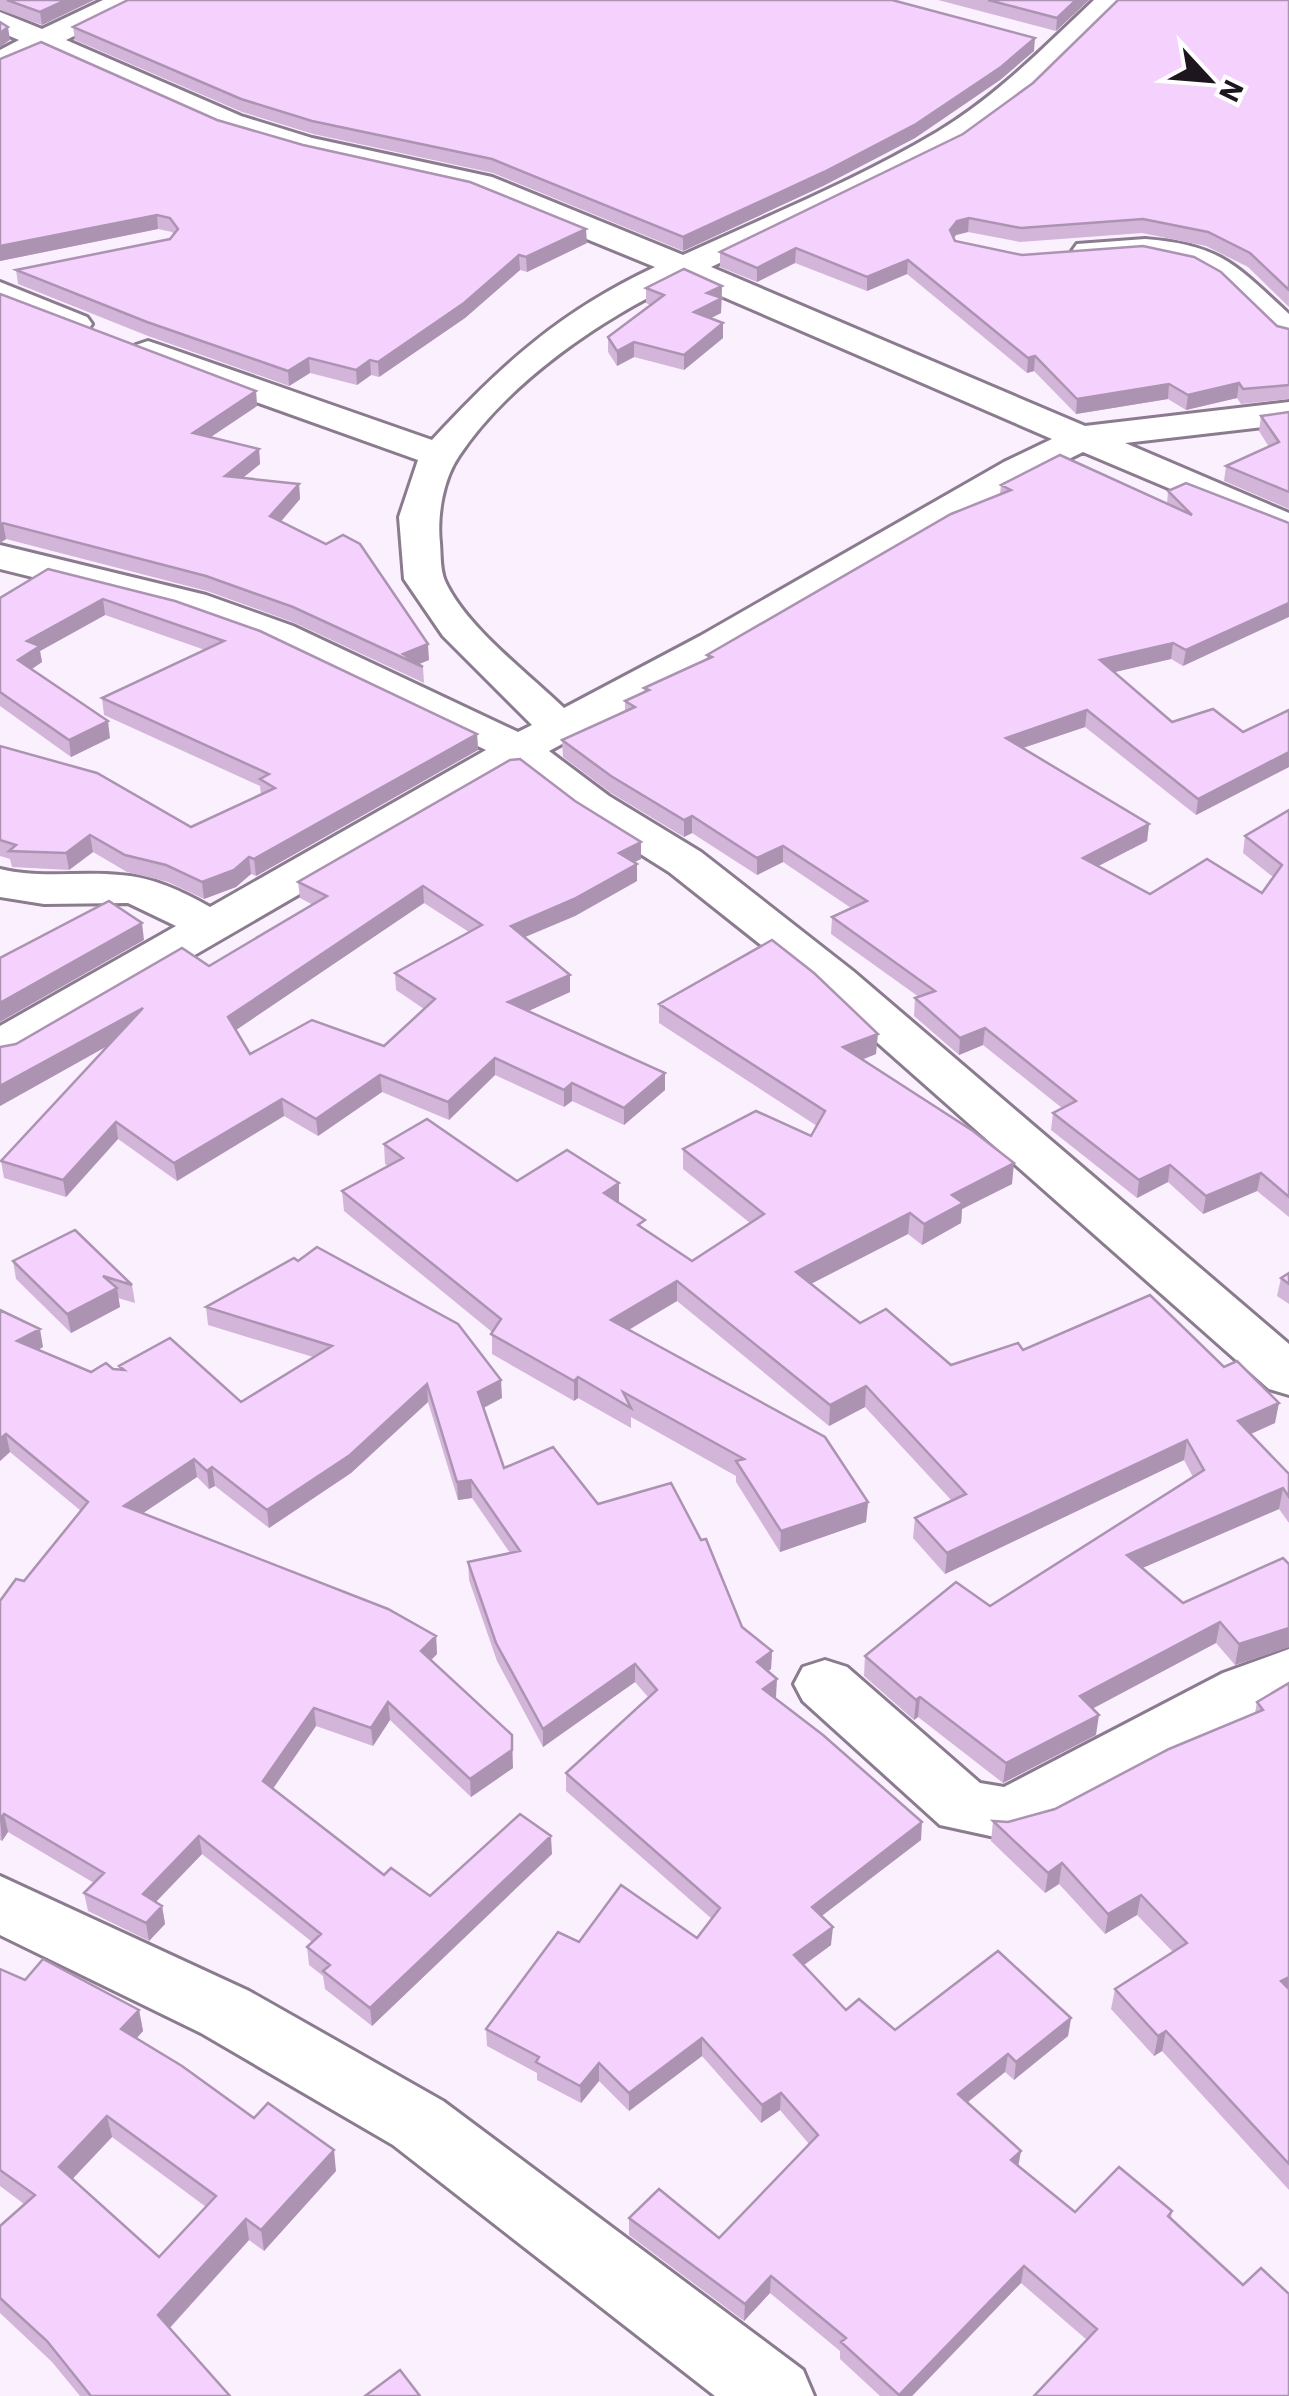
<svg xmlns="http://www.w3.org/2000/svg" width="1289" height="2396" font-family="'IBM Plex Sans',sans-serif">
<rect width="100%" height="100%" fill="#fbf1fe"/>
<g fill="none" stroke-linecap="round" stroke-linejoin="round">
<defs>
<g id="minor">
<path d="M 103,0 L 139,0 L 135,6 L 66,40 L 241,116 L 312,138 L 492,177 L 683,255 C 768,216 856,180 937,132 C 996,97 1044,47 1094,0 L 1124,0 L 1029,94 L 960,145 L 842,206 L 711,267 L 1085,426 L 1289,402 L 1289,424 L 1125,443 L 1289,513 L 1289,539 L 1083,452 L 1030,478 L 730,654 L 549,751 L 609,796 L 701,852 L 853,971 L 1289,1344 L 1289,1395 L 1269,1389 L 819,991 L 669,872 L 577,814 L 517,768 L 17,1058 L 0,1062 L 0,1026 L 176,926 L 128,903 L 44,904 L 0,897 L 0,869 C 41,879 79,871 120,875 C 152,877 182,891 210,907 L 486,750 L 263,644 L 178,613 L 0,569 L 0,545 L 206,595 L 293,626 L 518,732 L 532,725 L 443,636 L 404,579 L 399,517 L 418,460 L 136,359 L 130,352 L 136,345 L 148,341 L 160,345 L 432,440 C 502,364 561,311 655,267 L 472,192 L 305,155 L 219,130 L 43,51 L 0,70 L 0,50 L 19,40 L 0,32 L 0,12 L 42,29 ZM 684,280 L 1052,439 L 1004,462 L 700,636 L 564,708 C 528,673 466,627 445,581 C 440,570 441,555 440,543 C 437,516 443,479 459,456 C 509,381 603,317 684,280 Z"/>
<path d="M 1145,239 C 1221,245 1236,265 1289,314 L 1289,341 C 1252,332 1234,288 1199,271 C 1159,252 1118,268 1077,258 L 1072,251 L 1077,244 Z"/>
<path d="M 0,282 L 87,317 L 92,324 L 87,331 L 75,334 L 0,304 Z"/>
<path d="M 1289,1649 L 1289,1699 L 1051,1826 L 1004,1839 L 940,1825 L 803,1701 L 794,1684 L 803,1667 L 825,1660 L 847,1667 L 980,1783 L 1004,1787 L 1223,1673 Z"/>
<path d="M 0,1876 L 249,1991 L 443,2101 L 803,2370 L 814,2396 L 715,2396 L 393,2145 L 201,2033 L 0,1935 Z"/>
</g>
</defs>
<use href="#minor" stroke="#8a7b8e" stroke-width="6"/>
<use href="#minor" fill="#fff" fill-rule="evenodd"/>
</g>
<g fill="#d3b5da" fill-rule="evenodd">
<path d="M 0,0 L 94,0 L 42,25 L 0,10 Z"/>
<path d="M 938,0 L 1089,0 L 1056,31 Z"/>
<path d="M 1289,0 L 1289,307 L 1248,267 L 1206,246 L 1142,233 L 1020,242 L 968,232 L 956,235 L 954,238 L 955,241 L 1289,329 L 1289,399 L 1241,404 L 1237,398 L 1186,410 L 1168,399 L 1076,414 L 1034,371 L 1027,373 L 907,274 L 867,291 L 795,263 L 757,282 L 720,267 L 720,252 L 963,134 L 1033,83 Z"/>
<path d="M 73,27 L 1034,51 L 1000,80 L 915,138 L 823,186 L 683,251 L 493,173 L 313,134 L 242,112 L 75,40 Z"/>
<path d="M 0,59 L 217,120 L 587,243 L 527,272 L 520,270 L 465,318 L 379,377 L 371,375 L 357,385 L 310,373 L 289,386 L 148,336 L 18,284 L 16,270 L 170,239 L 174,235 L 172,232 L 158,229 L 0,261 Z"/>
<path d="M 722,286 L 721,313 L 711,318 L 723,323 L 723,338 L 684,370 L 634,357 L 617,366 L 608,352 L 608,337 L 650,305 L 646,303 L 646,288 Z"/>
<path d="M 0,294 L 256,391 L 257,406 L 211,437 L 259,449 L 260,464 L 243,478 L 299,484 L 300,499 L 281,521 L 429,660 L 418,664 L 423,667 L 424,683 L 295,623 L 207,591 L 6,539 L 0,543 Z"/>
<path d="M 1289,412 L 1289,509 L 1224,481 L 1226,466 L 1269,447 L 1259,431 L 1261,416 Z"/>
<path d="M 1001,485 L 1167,504 L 1168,491 L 1289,523 L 1183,666 L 1171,659 L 1114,672 L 1172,722 L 1243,732 L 1289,710 L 1289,767 L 1196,815 L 1085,727 L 1023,748 L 1149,824 L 1147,841 L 1098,866 L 1150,894 L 1262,893 L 1273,877 L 1243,853 L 1245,836 L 1289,810 L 1289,1217 L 1257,1191 L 1203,1214 L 1168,1182 L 1137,1198 L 1051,1130 L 1053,1113 L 1062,1108 L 983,1045 L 959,1055 L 914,1016 L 915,998 L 919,997 L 831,934 L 832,917 L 851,908 L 783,862 L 757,875 L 692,833 L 684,837 L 611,793 L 563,757 L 562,740 L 625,712 L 625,701 L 644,692 L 644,688 L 707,659 L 707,655 L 1000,494 Z"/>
<path d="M 48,569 L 477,734 L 478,750 L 256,876 L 251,874 L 236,887 L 204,899 L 168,882 L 127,872 L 93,852 L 69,870 L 12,867 L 10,859 L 0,856 L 0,746 L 191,827 L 261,794 L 260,786 L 104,715 L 102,698 L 205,650 L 105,615 L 40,651 L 42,662 L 32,669 L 110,738 L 71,757 L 0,706 L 0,598 Z"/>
<path d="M 575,801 L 641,842 L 641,859 L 634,862 L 637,881 L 575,916 L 524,937 L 570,975 L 570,992 L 528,1011 L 665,1073 L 665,1090 L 624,1125 L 572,1101 L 564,1107 L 495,1075 L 449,1120 L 382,1092 L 318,1136 L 284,1116 L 177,1181 L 118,1139 L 66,1197 L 4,1178 L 1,1161 L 107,1046 L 0,1106 L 0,1047 L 16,1044 L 209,966 L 313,905 L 300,898 L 298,882 ZM 424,903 L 469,932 L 395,973 L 396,990 L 424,1009 L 384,1046 L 250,1054 L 236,1030 Z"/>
<path d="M 659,1004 L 876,1054 L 862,1060 L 1012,1184 L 962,1209 L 961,1223 L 922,1245 L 908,1234 L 811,1284 L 860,1323 L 951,1365 L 1023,1350 L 1275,1423 L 1251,1434 L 1289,1474 L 1289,1523 L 1279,1509 L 1142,1568 L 1183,1603 L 1289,1564 L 1289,1647 L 1235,1665 L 1216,1643 L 1092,1708 L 1096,1735 L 1003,1783 L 918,1717 L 914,1720 L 864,1676 L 865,1656 L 990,1606 L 1193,1477 L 1184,1460 L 945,1574 L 913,1538 L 915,1518 L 952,1501 L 865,1407 L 829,1426 L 677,1301 L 629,1330 L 868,1502 L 866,1522 L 780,1552 L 736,1482 L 736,1476 L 631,1417 L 631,1428 L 578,1398 L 574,1401 L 492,1354 L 492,1332 L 344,1211 L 342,1191 L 388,1166 L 385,1164 L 384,1144 L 517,1181 L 619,1203 L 645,1230 L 692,1261 L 750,1223 L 683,1169 L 683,1149 L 811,1136 L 817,1126 L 659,1023 Z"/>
<path d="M 75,1230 L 132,1285 L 135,1303 L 118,1298 L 120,1307 L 71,1333 L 16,1279 L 13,1261 Z"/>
<path d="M 1289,1273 L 1289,1304 L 1277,1296 L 1281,1278 Z"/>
<path d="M 206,1307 L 502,1398 L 484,1408 L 504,1468 L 598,1504 L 772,1651 L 771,1669 L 768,1671 L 776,1697 L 775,1698 L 921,1840 L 821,1916 L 831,1945 L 804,1965 L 846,2010 L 895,2030 L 1071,2018 L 1068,2036 L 1014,2080 L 1005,2072 L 967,2103 L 1019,2166 L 1075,2212 L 1172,2211 L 1171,2219 L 1243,2285 L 1289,2294 L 1087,2340 L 1021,2283 L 912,2396 L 880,2396 L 840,2359 L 840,2351 L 770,2293 L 744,2321 L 629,2235 L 629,2218 L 719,2238 L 809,2144 L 780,2110 L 761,2123 L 702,2056 L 629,2111 L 599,2081 L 581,2103 L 537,2080 L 537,2073 L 487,2046 L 486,2029 L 579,1942 L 697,1938 L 712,1919 L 566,1791 L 566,1773 L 648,1697 L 635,1682 L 543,1747 L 497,1661 L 469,1580 L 468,1562 L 510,1553 L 472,1498 L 458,1500 L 428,1402 L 351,1473 L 269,1528 L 215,1486 L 209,1489 L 197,1477 L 142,1513 L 436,1636 L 437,1654 L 431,1660 L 513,1768 L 471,1797 L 390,1720 L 373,1746 L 316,1726 L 273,1788 L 384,1875 L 430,1896 L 552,1854 L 372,2026 L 325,1989 L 323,1976 L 309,1965 L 307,1947 L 312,1942 L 202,1854 L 156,1902 L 162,1906 L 165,1924 L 149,1941 L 88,1911 L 84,1893 L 94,1883 L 8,1832 L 2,1841 L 0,1840 L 0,1601 L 24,1581 L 81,1511 L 10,1452 L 0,1461 L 0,1310 L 43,1347 L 38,1350 L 91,1372 L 120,1370 L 119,1366 L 241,1402 L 313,1357 L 208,1325 Z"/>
<path d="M 1289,1683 L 1289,2190 L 1162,2051 L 1154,2056 L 1111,2009 L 1115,1989 L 1173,1952 L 1137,1915 L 1105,1934 L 1059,1884 L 1045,1893 L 991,1841 L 993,1821 L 1008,1822 L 1055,1809 L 1255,1713 L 1257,1702 Z"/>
<path d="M 0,1969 L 25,1980 L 139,2010 L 143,2031 L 136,2039 L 336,2171 L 264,2251 L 249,2240 L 170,2328 L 230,2396 L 80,2396 L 52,2362 L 0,2313 L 0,2226 L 24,2204 L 0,2186 ZM 112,2137 L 206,2207 L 159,2257 L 72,2179 Z"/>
</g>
<g fill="#ac93b2">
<path d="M 66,0 L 94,0 L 42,25 L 40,12 Z"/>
<path d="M 1076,0 L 1089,0 L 1056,31 L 1057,18 Z"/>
<path d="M 8,27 L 10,40 L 0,47 L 0,33 Z"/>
<path d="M 1035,38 L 1034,51 L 1000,80 L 915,138 L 823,186 L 683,251 L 683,237 Z"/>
<path d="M 157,215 L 158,229 L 0,261 L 0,246 Z"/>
<path d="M 969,218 L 968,232 L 956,235 L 949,244 L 950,230 L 957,221 Z"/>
<path d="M 586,229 L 587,243 L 527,272 L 526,257 Z"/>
<path d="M 796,248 L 795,263 L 757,282 L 757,268 Z"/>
<path d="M 519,255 L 520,270 L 465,318 L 379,377 L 378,362 Z"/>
<path d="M 908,260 L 907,274 L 867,291 L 867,277 Z"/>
<path d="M 722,286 L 721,313 L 693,327 L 694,312 L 707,293 Z"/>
<path d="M 723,323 L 723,338 L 684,370 L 684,355 Z"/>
<path d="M 634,342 L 634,357 L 617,366 L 617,351 Z"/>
<path d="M 1035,356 L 1034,371 L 1027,373 L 1028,358 Z"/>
<path d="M 309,358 L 310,373 L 289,386 L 288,371 Z"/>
<path d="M 370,360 L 371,375 L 357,385 L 356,370 Z"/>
<path d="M 1239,383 L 1237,398 L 1186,410 L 1188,395 Z"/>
<path d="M 1169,384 L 1168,399 L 1076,414 L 1077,399 Z"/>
<path d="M 256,391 L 257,406 L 194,448 L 193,433 Z"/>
<path d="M 259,449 L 260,464 L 226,491 L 225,476 Z"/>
<path d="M 299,484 L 300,499 L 272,532 L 270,516 Z"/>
<path d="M 3,523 L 6,539 L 0,543 L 0,525 Z"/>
<path d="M 103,599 L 105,615 L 40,651 L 42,662 L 21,676 L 18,660 L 27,641 Z"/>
<path d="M 1289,603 L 1289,617 L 1183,666 L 1186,650 Z"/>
<path d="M 1173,643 L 1171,659 L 1098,676 L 1100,660 Z"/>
<path d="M 428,644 L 429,660 L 417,665 L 403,654 Z"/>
<path d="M 1087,710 L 1085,727 L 1005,754 L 1006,738 Z"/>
<path d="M 108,721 L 110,738 L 71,757 L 69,740 Z"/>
<path d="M 477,734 L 478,750 L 256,876 L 254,859 Z"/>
<path d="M 1289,752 L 1289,767 L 1196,815 L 1198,799 Z"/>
<path d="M 692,816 L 692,833 L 684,837 L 684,820 Z"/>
<path d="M 1149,824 L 1147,841 L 1081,875 L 1083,858 Z"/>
<path d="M 90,835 L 93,852 L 69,870 L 66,853 Z"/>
<path d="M 641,842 L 641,859 L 619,870 L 619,853 Z"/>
<path d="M 783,846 L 783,862 L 757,875 L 757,858 Z"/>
<path d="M 249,857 L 251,874 L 236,887 L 204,899 L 202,882 Z"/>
<path d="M 637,864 L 637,881 L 575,916 L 511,943 L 511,926 Z"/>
<path d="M 423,886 L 424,903 L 230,1034 L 228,1017 Z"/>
<path d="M 142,923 L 144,940 L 0,1022 L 0,1003 Z"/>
<path d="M 570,975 L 570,992 L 509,1020 L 508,1002 Z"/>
<path d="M 143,1008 L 145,1025 L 0,1106 L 0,1086 Z"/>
<path d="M 985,1028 L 983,1045 L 959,1055 L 960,1038 Z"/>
<path d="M 878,1034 L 876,1054 L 842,1067 L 843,1047 Z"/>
<path d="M 495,1058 L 495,1075 L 449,1120 L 448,1102 Z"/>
<path d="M 665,1073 L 665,1090 L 624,1125 L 624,1108 Z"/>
<path d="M 380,1075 L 382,1092 L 318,1136 L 316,1119 Z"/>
<path d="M 572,1083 L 572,1101 L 564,1107 L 564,1090 Z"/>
<path d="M 282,1099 L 284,1116 L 177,1181 L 174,1163 Z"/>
<path d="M 116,1122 L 118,1139 L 66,1197 L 63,1180 Z"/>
<path d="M 1014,1163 L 1012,1184 L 962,1209 L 961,1223 L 922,1245 L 924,1224 L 952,1195 Z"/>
<path d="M 1170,1165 L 1168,1182 L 1137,1198 L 1139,1180 Z"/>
<path d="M 1261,1173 L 1257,1191 L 1203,1214 L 1206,1196 Z"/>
<path d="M 619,1183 L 619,1203 L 604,1193 Z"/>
<path d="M 910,1213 L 908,1234 L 795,1292 L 796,1272 Z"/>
<path d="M 677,1281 L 677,1301 L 611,1340 L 611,1320 Z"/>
<path d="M 117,1288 L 120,1307 L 71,1333 L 67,1314 Z"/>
<path d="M 40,1329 L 43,1347 L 21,1359 L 17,1341 Z"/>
<path d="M 578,1377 L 578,1398 L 574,1401 L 574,1381 Z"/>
<path d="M 501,1380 L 502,1398 L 479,1410 L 478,1392 Z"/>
<path d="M 427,1384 L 428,1402 L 351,1473 L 269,1528 L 267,1510 Z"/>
<path d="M 866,1386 L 865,1407 L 829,1426 L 830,1405 Z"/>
<path d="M 1279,1403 L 1275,1423 L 1235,1441 L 1238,1421 Z"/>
<path d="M 6,1434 L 10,1452 L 0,1461 L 0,1439 Z"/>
<path d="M 1187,1440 L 1184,1460 L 945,1574 L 947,1553 Z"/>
<path d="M 194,1459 L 197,1477 L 127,1524 L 124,1506 Z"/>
<path d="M 212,1467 L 215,1486 L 209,1489 L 207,1471 Z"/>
<path d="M 471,1480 L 472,1498 L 458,1500 L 457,1482 Z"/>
<path d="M 1283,1488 L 1279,1509 L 1124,1576 L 1127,1555 Z"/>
<path d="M 868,1502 L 866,1522 L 780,1552 L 781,1531 Z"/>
<path d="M 1220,1622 L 1216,1643 L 1077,1717 L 1080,1696 Z"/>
<path d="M 1289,1628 L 1289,1647 L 1235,1665 L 1239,1644 Z"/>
<path d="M 436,1636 L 437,1654 L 422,1669 L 421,1651 Z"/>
<path d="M 772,1651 L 771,1669 L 756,1680 L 757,1662 Z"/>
<path d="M 635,1664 L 635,1682 L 543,1747 L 543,1729 Z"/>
<path d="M 777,1679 L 776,1697 L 762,1707 L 763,1689 Z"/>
<path d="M 920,1697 L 918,1717 L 914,1720 L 916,1700 Z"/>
<path d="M 388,1702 L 390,1720 L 373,1746 L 371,1728 Z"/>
<path d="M 314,1708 L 316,1726 L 266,1799 L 263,1781 Z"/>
<path d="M 1099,1715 L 1096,1735 L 1003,1783 L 1006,1763 Z"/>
<path d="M 512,1735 L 513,1768 L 471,1797 L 470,1779 Z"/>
<path d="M 4,1814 L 8,1832 L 2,1841 L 0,1819 Z"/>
<path d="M 922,1822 L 921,1840 L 810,1925 L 812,1907 Z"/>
<path d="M 199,1836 L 202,1854 L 146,1912 L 143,1894 Z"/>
<path d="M 551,1836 L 552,1854 L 372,2026 L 370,2008 Z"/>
<path d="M 1062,1863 L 1059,1884 L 1045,1893 L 1048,1873 Z"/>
<path d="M 1141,1895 L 1137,1915 L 1105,1934 L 1108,1914 Z"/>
<path d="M 162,1906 L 165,1924 L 149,1941 L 146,1923 Z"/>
<path d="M 833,1927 L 831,1945 L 793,1973 L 794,1955 Z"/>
<path d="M 1289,1977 L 1289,1995 L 1281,1981 Z"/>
<path d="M 139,2010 L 143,2031 L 125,2051 L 121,2029 Z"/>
<path d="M 1071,2018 L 1068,2036 L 1014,2080 L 1016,2062 Z"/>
<path d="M 1166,2031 L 1162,2051 L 1154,2056 L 1158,2036 Z"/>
<path d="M 702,2038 L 702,2056 L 629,2111 L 629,2093 Z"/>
<path d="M 1008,2054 L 1005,2072 L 955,2112 L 958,2094 Z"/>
<path d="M 599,2063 L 599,2081 L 581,2103 L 580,2086 Z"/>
<path d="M 781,2093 L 780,2110 L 761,2123 L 762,2105 Z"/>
<path d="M 107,2116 L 112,2137 L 64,2188 L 59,2167 Z"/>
<path d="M 334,2150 L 336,2171 L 264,2251 L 261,2230 Z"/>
<path d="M 1021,2151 L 1018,2168 L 1011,2160 Z"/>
<path d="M 246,2219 L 249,2240 L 163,2335 L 158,2315 Z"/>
<path d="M 1024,2266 L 1021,2283 L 912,2396 L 899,2396 Z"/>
<path d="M 771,2276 L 770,2293 L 744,2321 L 745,2304 Z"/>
</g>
<g fill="#f5d2fe" stroke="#ac93b2" stroke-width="2.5" fill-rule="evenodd">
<path d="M 7,0 L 66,0 L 40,12 Z"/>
<path d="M 128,0 L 892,0 L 1035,38 L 1001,67 L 916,124 L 824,172 L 683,237 L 492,159 L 312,121 L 241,99 L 73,27 Z"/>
<path d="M 988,0 L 1076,0 L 1057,18 Z"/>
<path d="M 1118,0 L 1289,0 L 1289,290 L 1250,253 L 1208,232 L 1143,219 L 1021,228 L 969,218 L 957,221 L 950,230 L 955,241 L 1022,255 L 1143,246 L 1194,257 L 1221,272 L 1277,326 L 1289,329 L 1289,385 L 1243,389 L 1239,383 L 1188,395 L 1169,384 L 1077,399 L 1035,356 L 1028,358 L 908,260 L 867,277 L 796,248 L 757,268 L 720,252 L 963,134 L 1033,83 Z"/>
<path d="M 0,22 L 8,27 L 0,33 Z"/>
<path d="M 41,42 L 217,120 L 303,145 L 470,182 L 586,229 L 526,257 L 519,255 L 464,303 L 378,362 L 370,360 L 356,370 L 309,358 L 288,371 L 147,322 L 16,270 L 170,239 L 178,229 L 170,218 L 157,215 L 0,246 L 0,59 Z"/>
<path d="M 684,269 L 722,286 L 707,293 L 722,298 L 694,312 L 723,323 L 684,355 L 634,342 L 617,351 L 608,337 L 664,295 L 646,288 Z"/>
<path d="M 0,294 L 256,391 L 193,433 L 259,449 L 225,476 L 299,484 L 270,516 L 326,544 L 343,535 L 360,544 L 428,644 L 403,654 L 423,667 L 293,607 L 206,576 L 3,523 L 0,525 Z"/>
<path d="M 1289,412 L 1289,492 L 1226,466 L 1279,442 L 1261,416 Z"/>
<path d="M 1060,455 L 1192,515 L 1168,491 L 1186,483 L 1289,523 L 1289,603 L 1186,650 L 1173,643 L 1100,660 L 1172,722 L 1213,709 L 1243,732 L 1289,710 L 1289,752 L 1198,799 L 1087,710 L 1006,738 L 1149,824 L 1083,858 L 1150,894 L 1207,859 L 1262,893 L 1282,865 L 1245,836 L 1289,810 L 1289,1197 L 1261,1173 L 1206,1196 L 1170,1165 L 1139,1180 L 1053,1113 L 1076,1101 L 985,1028 L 960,1038 L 915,998 L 935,991 L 832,917 L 867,901 L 783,846 L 757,858 L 692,816 L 684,820 L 611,776 L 562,740 L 635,707 L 625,701 L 649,690 L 644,688 L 712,657 L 707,655 L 951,514 L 1011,490 L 1001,485 Z"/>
<path d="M 48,569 L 175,601 L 260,631 L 477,734 L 254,859 L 249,857 L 234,870 L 202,882 L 166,865 L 125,855 L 90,835 L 66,853 L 9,851 L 16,845 L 0,840 L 0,746 L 97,773 L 191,827 L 275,788 L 260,779 L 269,774 L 102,698 L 224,641 L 103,599 L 27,641 L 40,646 L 18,660 L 108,721 L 69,740 L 0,692 L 0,598 Z"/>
<path d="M 520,759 L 575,801 L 641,842 L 619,853 L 637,864 L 574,899 L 511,926 L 570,975 L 508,1002 L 665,1073 L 624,1108 L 572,1083 L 564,1090 L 495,1058 L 448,1102 L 380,1075 L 316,1119 L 282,1099 L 174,1163 L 116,1122 L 63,1180 L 1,1161 L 143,1008 L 0,1086 L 0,1047 L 16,1044 L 182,948 L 209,966 L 327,896 L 298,882 L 510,760 ZM 423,886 L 482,925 L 395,973 L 435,999 L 384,1046 L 312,1020 L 250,1054 L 228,1017 Z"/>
<path d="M 109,901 L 142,923 L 0,1003 L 0,958 Z"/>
<path d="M 772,940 L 814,973 L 878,1034 L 843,1047 L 973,1131 L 1014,1163 L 952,1195 L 963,1203 L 924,1224 L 910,1213 L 796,1272 L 860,1323 L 886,1309 L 951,1365 L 1018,1343 L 1023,1350 L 1150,1295 L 1224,1367 L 1237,1361 L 1279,1403 L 1238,1421 L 1289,1474 L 1289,1497 L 1283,1488 L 1127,1555 L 1183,1603 L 1283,1558 L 1289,1564 L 1289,1628 L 1239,1644 L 1220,1622 L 1080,1696 L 1099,1715 L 1006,1763 L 920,1697 L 916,1700 L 865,1656 L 956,1582 L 990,1606 L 1204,1470 L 1187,1440 L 947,1553 L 915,1518 L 966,1494 L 866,1386 L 830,1405 L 677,1281 L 611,1320 L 825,1437 L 868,1502 L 781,1531 L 736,1461 L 744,1459 L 623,1392 L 631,1408 L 578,1377 L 574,1381 L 491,1334 L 501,1319 L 342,1191 L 403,1158 L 384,1144 L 427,1119 L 517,1181 L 567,1150 L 619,1183 L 604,1193 L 645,1220 L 638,1225 L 692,1261 L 764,1214 L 683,1149 L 756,1111 L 811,1136 L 825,1111 L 659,1004 Z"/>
<path d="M 75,1230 L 132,1285 L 103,1276 L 117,1288 L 67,1314 L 13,1261 Z"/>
<path d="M 317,1247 L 458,1324 L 501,1380 L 478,1392 L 504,1468 L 553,1447 L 598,1504 L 671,1483 L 701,1540 L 706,1539 L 742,1627 L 772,1651 L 757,1662 L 777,1679 L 763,1689 L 823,1735 L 922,1822 L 812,1907 L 833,1927 L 794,1955 L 846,2010 L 859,1999 L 895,2030 L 998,1951 L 1071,2018 L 1016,2062 L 1008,2054 L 958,2094 L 1021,2151 L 1011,2160 L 1075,2212 L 1119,2167 L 1172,2211 L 1168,2216 L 1243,2285 L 1261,2268 L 1289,2294 L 1289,2396 L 1034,2396 L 1097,2329 L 1024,2266 L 899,2395 L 841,2342 L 846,2338 L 771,2276 L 745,2304 L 629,2218 L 659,2189 L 719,2238 L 818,2135 L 781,2093 L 762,2105 L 702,2038 L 629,2093 L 599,2063 L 580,2086 L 536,2062 L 539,2057 L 486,2029 L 558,1932 L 579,1942 L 621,1885 L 697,1938 L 720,1908 L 566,1773 L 657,1690 L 635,1664 L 543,1729 L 496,1643 L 468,1562 L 520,1551 L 471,1480 L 457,1482 L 427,1384 L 350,1455 L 267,1510 L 212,1467 L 207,1471 L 194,1459 L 124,1506 L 388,1609 L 436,1636 L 421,1651 L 512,1735 L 512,1750 L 470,1779 L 388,1702 L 371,1728 L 314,1708 L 263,1781 L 384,1875 L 391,1868 L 430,1896 L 520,1814 L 551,1836 L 370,2008 L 323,1971 L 330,1965 L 307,1947 L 321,1934 L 199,1836 L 143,1894 L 162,1906 L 146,1923 L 84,1893 L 104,1873 L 4,1814 L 0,1819 L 0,1601 L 16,1579 L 24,1581 L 88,1502 L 6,1434 L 0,1439 L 0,1310 L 40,1329 L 17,1341 L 91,1372 L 106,1363 L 113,1369 L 124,1370 L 119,1366 L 170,1338 L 241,1402 L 332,1346 L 206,1307 L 294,1258 L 298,1261 Z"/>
<path d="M 1289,1273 L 1289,1284 L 1281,1278 Z"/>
<path d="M 1289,1683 L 1289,1977 L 1281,1981 L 1289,1989 L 1289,2164 L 1166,2031 L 1158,2036 L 1115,1989 L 1187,1943 L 1141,1895 L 1108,1914 L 1062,1863 L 1048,1873 L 993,1821 L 1008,1822 L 1055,1809 L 1169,1749 L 1263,1710 L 1257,1702 Z"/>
<path d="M 43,1959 L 139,2010 L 121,2029 L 182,2066 L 254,2118 L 268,2103 L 334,2150 L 261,2230 L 246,2219 L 158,2315 L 230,2396 L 91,2396 L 47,2341 L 0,2298 L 0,2226 L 35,2195 L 0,2170 L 0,1969 L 25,1980 ZM 107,2116 L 216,2196 L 159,2257 L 59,2167 Z"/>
<path d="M 400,2370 L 420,2396 L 365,2396 Z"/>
</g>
<g transform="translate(1209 80) rotate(116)" stroke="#ffffff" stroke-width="8" paint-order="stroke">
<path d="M0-8L18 38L0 25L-18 38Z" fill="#1d161e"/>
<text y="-15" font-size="28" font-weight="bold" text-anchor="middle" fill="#1d161e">N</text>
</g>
</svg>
